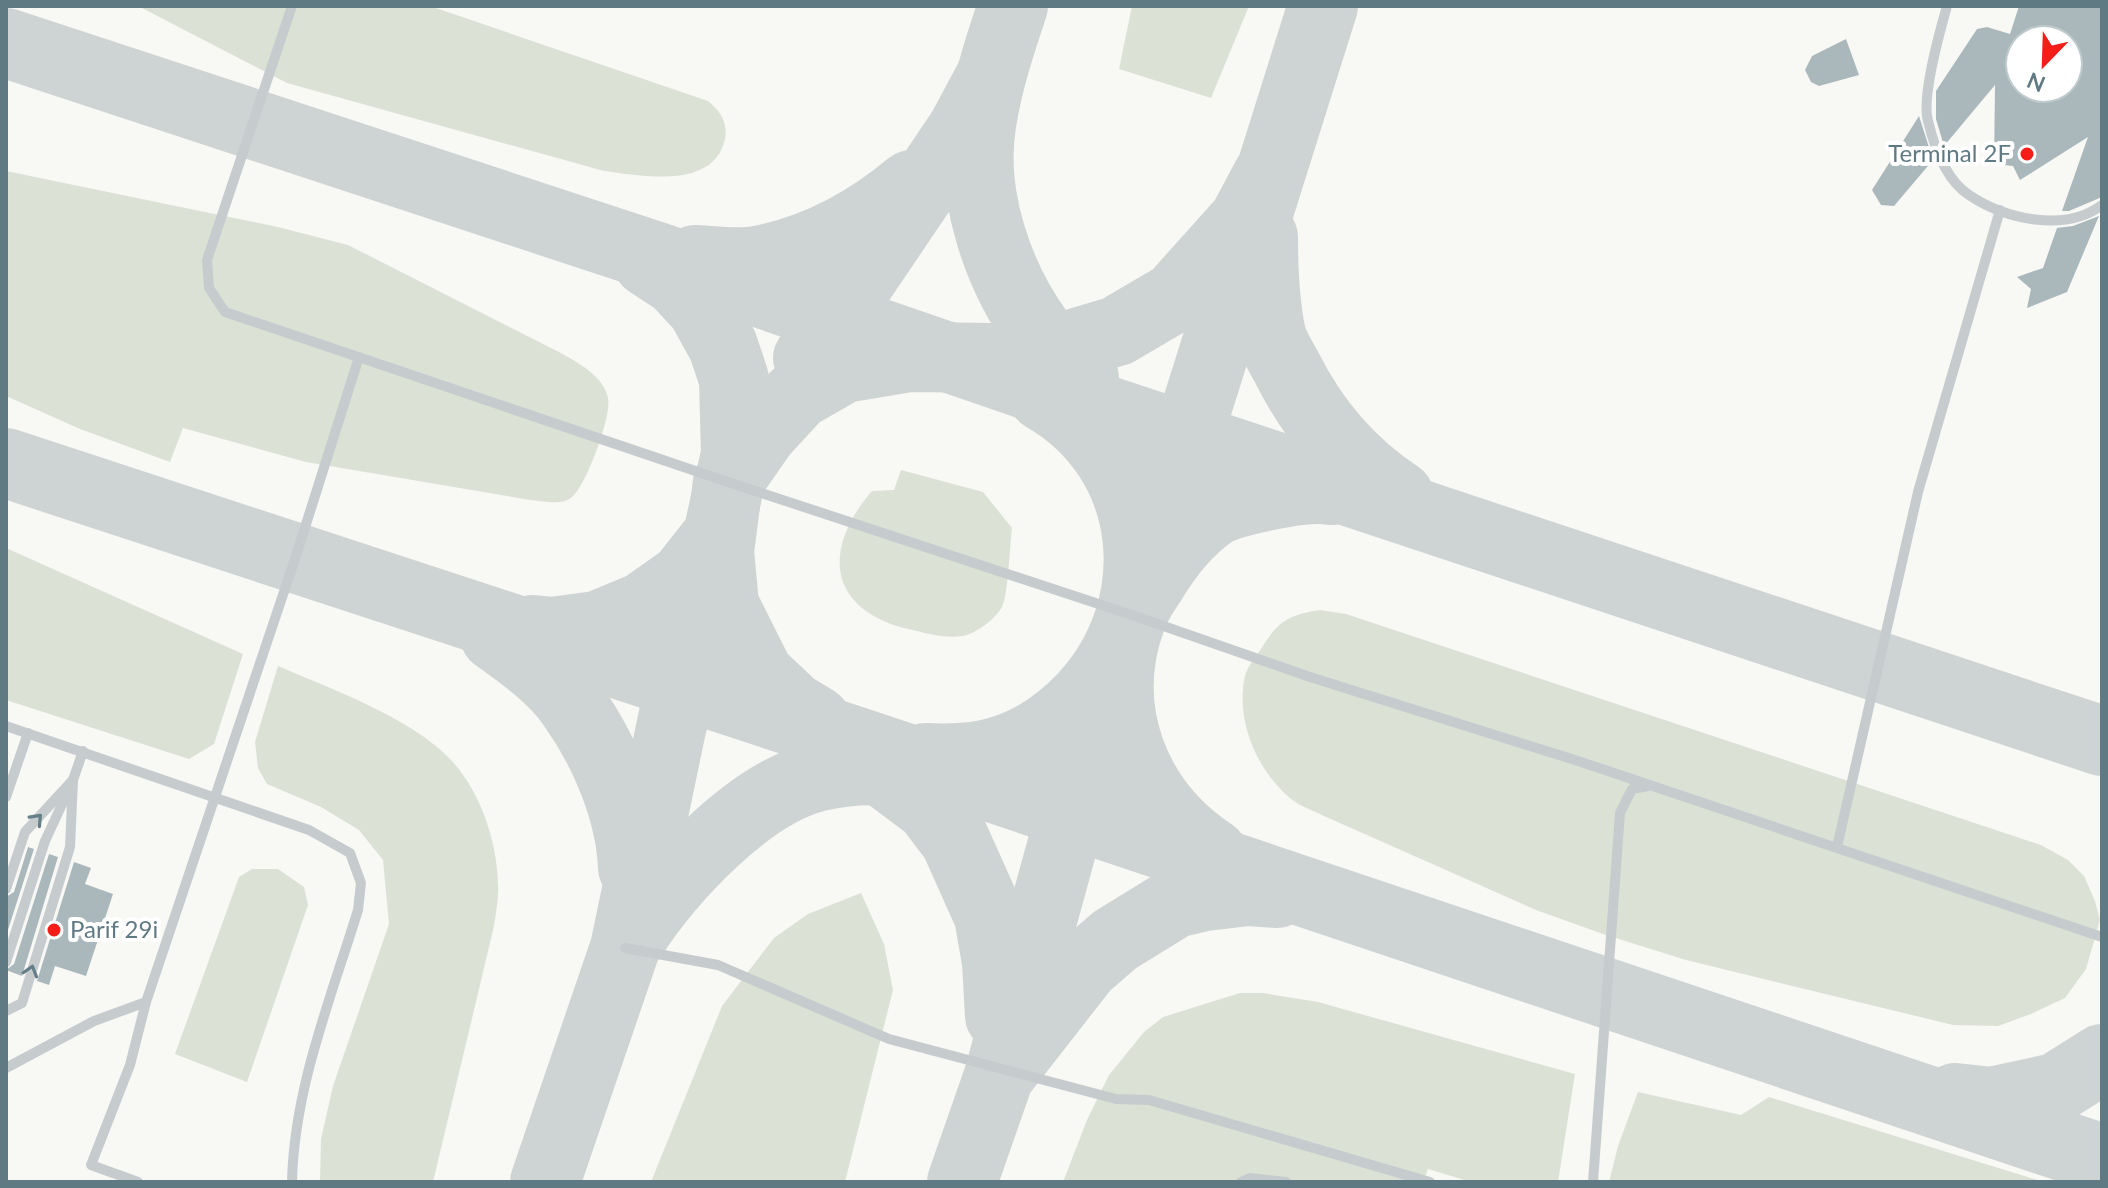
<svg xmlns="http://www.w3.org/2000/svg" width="2108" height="1188" font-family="Lato,sans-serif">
<rect width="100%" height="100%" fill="#f8f8f5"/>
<g fill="#dce1d5">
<path d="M 138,6 L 430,6 L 708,101 C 720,111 728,122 725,139 C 714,190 642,176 604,171 L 287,83 Z"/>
<path d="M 1132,6 L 1249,6 L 1211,98 L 1119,69 Z"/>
<path d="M 6,171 L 278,227 L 348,245 L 559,352 C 577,362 604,376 608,398 C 612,416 586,486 572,497 C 562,506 542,501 530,500 L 306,462 L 183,428 L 170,462 L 80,429 L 6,396 Z"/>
<path d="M 901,470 L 983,492 L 1012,528 C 1010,543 1008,596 1002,607 C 995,619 977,633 963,636 C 944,639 926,633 908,629 C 827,609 822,549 872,491 L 894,490 Z"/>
<path d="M 6,548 L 243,654 L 214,744 L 189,759 L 6,700 Z"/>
<path d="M 1320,610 L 1346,614 L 2041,845 L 2068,860 L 2084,876 L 2095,901 L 2100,920 L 2086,969 L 2065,998 L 2031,1014 L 1998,1026 L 1953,1025 L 1686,960 L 1603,934 L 1536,910 L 1324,816 C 1314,811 1300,806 1291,799 C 1257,771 1235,720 1245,676 C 1247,667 1256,657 1261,649 C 1278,621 1288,615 1320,610 Z"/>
<path d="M 278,666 C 331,689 410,717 450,759 C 480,790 497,841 498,883 C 499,897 496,912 494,926 L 433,1182 L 320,1182 L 321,1139 L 333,1086 L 389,924 L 383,860 L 359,830 L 321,807 L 267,784 L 258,768 L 255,742 Z"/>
<path d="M 252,869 L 278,869 L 304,887 L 308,905 L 247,1082 L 175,1054 L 239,877 Z"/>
<path d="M 861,893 L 884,944 L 893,990 L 845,1182 L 651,1182 L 722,1006 L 774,938 L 808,914 Z"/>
<path d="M 1240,993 L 1263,993 L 1318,1002 L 1575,1074 L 1558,1182 L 1471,1182 L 1428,1169 L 1423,1182 L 1063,1182 L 1087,1120 L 1109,1075 L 1144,1032 L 1163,1017 Z"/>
<path d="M 1638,1092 L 1741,1115 L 1769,1097 L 2044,1182 L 1609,1182 L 1618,1146 Z"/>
</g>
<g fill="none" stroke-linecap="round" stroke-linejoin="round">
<g stroke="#ced3d3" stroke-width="70">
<path d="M 1013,6 C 1000,45 987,84 981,125 C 970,196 998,277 1040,334 C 1053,351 1069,364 1084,378"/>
<path d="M 6,43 L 660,258 L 1017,381 L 2102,741"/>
<path d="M 1263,237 C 1263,270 1264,302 1271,335 C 1274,346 1281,357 1287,368 C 1313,420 1350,464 1399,496"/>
<path d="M 695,260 C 714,261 738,264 757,261 C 815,250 867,222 911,185"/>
<path d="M 808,358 L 962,130 L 990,78"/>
<path d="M 6,463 L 863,744 L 2102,1159"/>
<path d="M 1173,483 L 1323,6"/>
<path d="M 533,630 L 553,632 L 597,626 L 643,607 L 684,578 L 718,535 L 736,454 L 734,379 L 723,346 L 702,308 L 677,281 L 648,262"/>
<path d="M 495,636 C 523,656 554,678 573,706 C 605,751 631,812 633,868"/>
<path d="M 816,721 L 793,707 L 759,675 L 724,605 L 719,551 L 728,482 L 763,432 L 797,395 L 844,368 L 910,357 L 996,358 L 1040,354 L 1117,331 L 1175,297 L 1244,220 L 1268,175"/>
<path d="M 925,758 C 949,759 974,759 997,752 C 1030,743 1060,722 1083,698 C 1169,606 1155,460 1043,396"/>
<path d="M 870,762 L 930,807 L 955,840 L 989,916 L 997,962 L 1000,1016"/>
<path d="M 1213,854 C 1134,802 1098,709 1131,619 C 1135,606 1144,593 1152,581 C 1167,556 1188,530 1212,513 C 1226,504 1249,500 1265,496 C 1287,492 1309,487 1332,490"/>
<path d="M 632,937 C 670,879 747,795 816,777 C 846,769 877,769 908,772"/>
<path d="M 999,1076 L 1071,814 L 1115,670"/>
<path d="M 1955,1098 L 1991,1102 L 2056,1088 L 2102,1059"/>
<path d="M 545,1182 L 625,948 L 690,638"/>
<path d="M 962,1182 L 999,1076 L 1085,966 L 1115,940 L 1175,903 L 1205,896 L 1248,891 L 1277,893"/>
</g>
</g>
<g fill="#abb8bb" fill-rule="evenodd">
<path d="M 2019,6 L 2102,6 L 2102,197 L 2069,211 L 2062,211 L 2088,137 L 2020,180 L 2013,166 L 1994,164 L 1995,85 L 1944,146 L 1936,119 L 1936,91 L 1977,29 L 1987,27 L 2010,34 ZM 2020,40 L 2068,40 L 2068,88 L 2020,88 Z"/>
<path d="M 1846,39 L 1859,75 L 1819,86 L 1811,82 L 1805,70 L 1812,56 Z"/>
<path d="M 1919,116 L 1933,160 L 1894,206 L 1881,205 L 1872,190 Z"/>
<path d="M 2099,216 L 2067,292 L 2027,308 L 2031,289 L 2017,277 L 2043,268 L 2057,228 L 2073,226 Z"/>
<path d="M 28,847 L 34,849 L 6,936 L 6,897 L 14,892 Z"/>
<path d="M 49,854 L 58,857 L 22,976 L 6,970 L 14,964 Z"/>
<path d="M 74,862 L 91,868 L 85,884 L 113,894 L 86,976 L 55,966 L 49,985 L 37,981 Z"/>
</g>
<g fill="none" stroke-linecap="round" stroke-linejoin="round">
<g stroke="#c6ccce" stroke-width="10">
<path d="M 292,6 L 207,260 L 209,288 L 225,312 L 728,482 L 1132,615 L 1310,677 L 1578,761 L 2102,937"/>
<path d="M 1947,6 C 1940,31 1921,97 1928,121 C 1934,146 1946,180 1969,195 C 2005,219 2065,233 2102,205"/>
<path d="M 6,726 L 309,830 L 350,853 L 361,883 L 358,910 C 331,998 294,1088 292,1182"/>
<path d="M 6,797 L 28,733"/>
<path d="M 1837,847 L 1918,492 L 2000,210"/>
<path d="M 6,889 L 25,832 L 73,780 L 83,751"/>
<path d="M 625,948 L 718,965 L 889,1039 L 1116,1099 L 1149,1100 L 1430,1182"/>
<path d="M 6,962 L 45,841 L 71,785"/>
<path d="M 6,1011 L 22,1003 L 70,847 L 73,780"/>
<path d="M 6,1068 L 94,1021 L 146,1002"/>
<path d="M 138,1182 L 91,1165 L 130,1065 L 146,1002 L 295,559 L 359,357"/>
<path d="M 1241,1182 L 1250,1178 L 1286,1182"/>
<path d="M 1593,1182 L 1620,813 L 1632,789 L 1648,786"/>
</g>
</g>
<defs><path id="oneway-chevron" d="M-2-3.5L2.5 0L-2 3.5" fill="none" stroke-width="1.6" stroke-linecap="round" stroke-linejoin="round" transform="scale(2)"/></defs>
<g stroke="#657e87">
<use href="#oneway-chevron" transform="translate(37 819) rotate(-47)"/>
<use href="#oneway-chevron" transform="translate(31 971) rotate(-73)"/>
</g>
<g fill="#f51d18" stroke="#fff" stroke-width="3">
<circle cx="2027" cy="154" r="8"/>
<circle cx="54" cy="930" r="8"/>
</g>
<g text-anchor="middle" stroke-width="8" stroke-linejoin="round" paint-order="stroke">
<g font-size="24" fill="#607a83" stroke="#fff" text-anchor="end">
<text x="2011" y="162">Terminal 2F</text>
<text x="70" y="938" text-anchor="start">Parif 29i</text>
</g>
</g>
<rect width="2108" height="1188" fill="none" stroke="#607a83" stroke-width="16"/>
<g transform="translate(2044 64) rotate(203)"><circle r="38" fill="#ffffff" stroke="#bfcacd" stroke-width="2"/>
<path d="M0-6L14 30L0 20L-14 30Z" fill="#f51d18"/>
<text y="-12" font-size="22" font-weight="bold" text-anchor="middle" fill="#607a83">N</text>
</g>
</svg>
